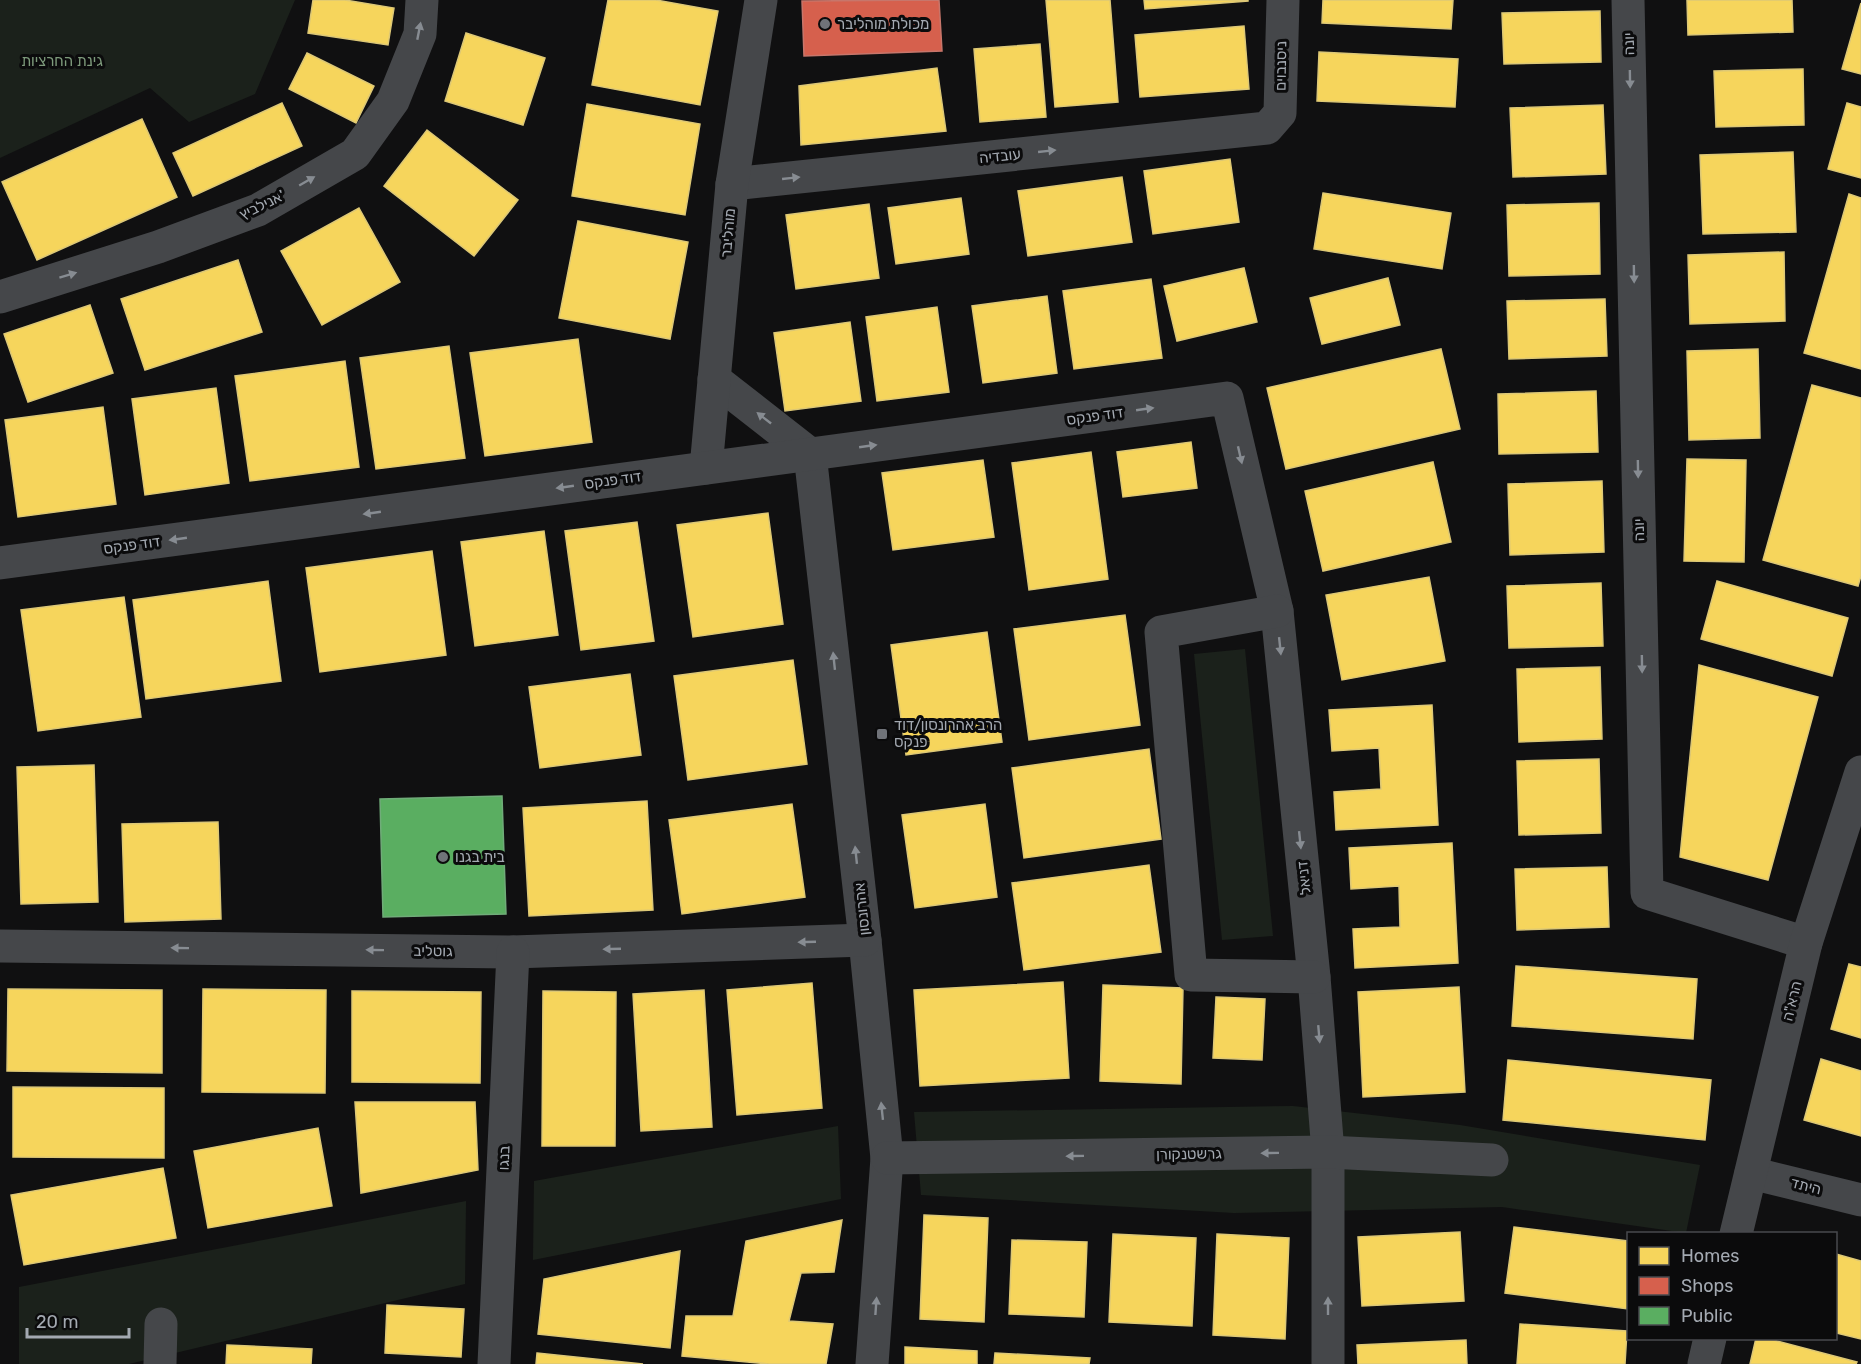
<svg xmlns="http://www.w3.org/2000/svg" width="1861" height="1364" font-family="Rubik,'Noto Sans Hebrew',sans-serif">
<rect width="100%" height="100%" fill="#101011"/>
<g fill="#1b211b">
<path d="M 0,0 L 295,0 L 255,94 L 189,122 L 150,88 L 0,158 Z"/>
<path d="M 1245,649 L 1273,936 L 1222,940 L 1194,654 Z"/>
<path d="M 1293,1106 L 1460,1125 L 1700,1165 L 1686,1233 L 1502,1207 L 1234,1213 L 921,1195 L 914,1112 Z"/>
<path d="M 838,1126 L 841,1199 L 533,1260 L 534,1181 Z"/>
<path d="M 466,1201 L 465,1284 L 129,1364 L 19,1364 L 19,1287 Z"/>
</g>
<g fill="#f6d55c" stroke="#ddc876" stroke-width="1.5">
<path d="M 313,0 L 345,0 L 394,8 L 388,45 L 308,33 Z"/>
<path d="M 608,0 L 656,0 L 718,11 L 700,105 L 592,85 Z"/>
<path d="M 1046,0 L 1110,0 L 1118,102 L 1055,107 Z"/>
<path d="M 1144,0 L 1248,0 L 1248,1 L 1145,9 Z"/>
<path d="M 1323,0 L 1453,0 L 1451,29 L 1322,23 Z"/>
<path d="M 1687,0 L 1792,0 L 1793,32 L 1688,35 Z"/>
<path d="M 1861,3 L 1861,74 L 1842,69 Z"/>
<path d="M 1600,11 L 1601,62 L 1504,64 L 1502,13 Z"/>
<path d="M 1244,26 L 1249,89 L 1140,97 L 1135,35 Z"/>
<path d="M 466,33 L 545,58 L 523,125 L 445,101 Z"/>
<path d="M 1040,44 L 1046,117 L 980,122 L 974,49 Z"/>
<path d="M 1319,52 L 1458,59 L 1455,107 L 1317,101 Z"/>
<path d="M 307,53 L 374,86 L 356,123 L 289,89 Z"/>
<path d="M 937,68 L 946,131 L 801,145 L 799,86 Z"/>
<path d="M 1803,69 L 1804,125 L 1716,127 L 1714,71 Z"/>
<path d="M 282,103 L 302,146 L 193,196 L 173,153 Z"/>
<path d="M 1847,103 L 1861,107 L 1861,178 L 1828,169 Z"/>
<path d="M 587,104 L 700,124 L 685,215 L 572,196 Z"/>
<path d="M 1603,105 L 1606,174 L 1513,177 L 1510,108 Z"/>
<path d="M 142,119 L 177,197 L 37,260 L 2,182 Z"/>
<path d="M 427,130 L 518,200 L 474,256 L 384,186 Z"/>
<path d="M 1793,152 L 1796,232 L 1703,234 L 1700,155 Z"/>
<path d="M 1230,159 L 1239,222 L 1153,234 L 1144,171 Z"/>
<path d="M 1122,177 L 1132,242 L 1028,256 L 1018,191 Z"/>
<path d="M 1323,193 L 1451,213 L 1442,269 L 1314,249 Z"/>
<path d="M 1849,194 L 1861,198 L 1861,369 L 1804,353 Z"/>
<path d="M 961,198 L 969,254 L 896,264 L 888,208 Z"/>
<path d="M 1599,203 L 1600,274 L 1509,276 L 1507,205 Z"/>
<path d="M 869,204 L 879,278 L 796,289 L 786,215 Z"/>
<path d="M 359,208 L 400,282 L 322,325 L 281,251 Z"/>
<path d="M 578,221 L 688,242 L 670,339 L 559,318 Z"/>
<path d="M 1784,252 L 1785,321 L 1690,324 L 1688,255 Z"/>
<path d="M 238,260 L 262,332 L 145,370 L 121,299 Z"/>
<path d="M 1244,268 L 1257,322 L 1177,341 L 1164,286 Z"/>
<path d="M 1388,278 L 1400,325 L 1322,344 L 1310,298 Z"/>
<path d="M 1151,279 L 1162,358 L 1074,369 L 1063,291 Z"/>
<path d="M 1047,296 L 1057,373 L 983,383 L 972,306 Z"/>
<path d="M 1605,299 L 1607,356 L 1509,359 L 1507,301 Z"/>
<path d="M 90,305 L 113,373 L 28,402 L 4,334 Z"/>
<path d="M 937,307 L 949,392 L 877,401 L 866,317 Z"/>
<path d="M 850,322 L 861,401 L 785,411 L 774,333 Z"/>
<path d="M 578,339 L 592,442 L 485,456 L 470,353 Z"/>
<path d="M 449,346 L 465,458 L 376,469 L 360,358 Z"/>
<path d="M 1441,349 L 1460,429 L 1286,469 L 1267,388 Z"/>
<path d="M 1758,349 L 1760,438 L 1689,440 L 1687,351 Z"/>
<path d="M 345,361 L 359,467 L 250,481 L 235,376 Z"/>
<path d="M 1812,385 L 1861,398 L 1861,576 L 1858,586 L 1763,560 Z"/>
<path d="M 216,388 L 229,483 L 145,495 L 132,399 Z"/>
<path d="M 1596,391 L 1598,452 L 1499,454 L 1498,394 Z"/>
<path d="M 103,407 L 116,504 L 18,517 L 5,420 Z"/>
<path d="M 1191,442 L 1197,488 L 1123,497 L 1117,452 Z"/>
<path d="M 1091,452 L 1108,579 L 1029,590 L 1012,463 Z"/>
<path d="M 1687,459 L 1746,460 L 1744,562 L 1684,561 Z"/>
<path d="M 983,460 L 994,537 L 893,550 L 882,473 Z"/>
<path d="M 1433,462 L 1451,542 L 1323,571 L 1305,491 Z"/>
<path d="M 1602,481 L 1604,552 L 1510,555 L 1508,484 Z"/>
<path d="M 768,513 L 783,624 L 693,637 L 677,525 Z"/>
<path d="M 637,522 L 654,641 L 581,650 L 565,531 Z"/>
<path d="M 544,531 L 558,635 L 475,646 L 461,542 Z"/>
<path d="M 432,551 L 446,655 L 320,672 L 306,568 Z"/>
<path d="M 1429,577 L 1445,661 L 1342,680 L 1326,595 Z"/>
<path d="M 268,581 L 281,681 L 146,699 L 133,600 Z"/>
<path d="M 1717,581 L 1848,618 L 1832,676 L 1701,639 Z"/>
<path d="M 1601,583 L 1603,646 L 1509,648 L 1507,586 Z"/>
<path d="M 124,597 L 141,717 L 38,731 L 21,610 Z"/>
<path d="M 1125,615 L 1140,725 L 1029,740 L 1014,629 Z"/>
<path d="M 987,632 L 1002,742 L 906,755 L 891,645 Z"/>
<path d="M 793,660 L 807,764 L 688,780 L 674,676 Z"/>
<path d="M 1699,665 L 1818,697 L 1768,880 L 1680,857 Z"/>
<path d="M 1600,667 L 1602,739 L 1519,742 L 1517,669 Z"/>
<path d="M 630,674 L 641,755 L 540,768 L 529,687 Z"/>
<path d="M 1432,705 L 1438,825 L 1336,830 L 1334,792 L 1381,789 L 1379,748 L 1332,751 L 1329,710 Z"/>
<path d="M 1149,749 L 1161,839 L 1024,858 L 1012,768 Z"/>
<path d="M 1599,759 L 1601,833 L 1519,835 L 1517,761 Z"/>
<path d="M 94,765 L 98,902 L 21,904 L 17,767 Z"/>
<path d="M 647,801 L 653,910 L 529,916 L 523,808 Z"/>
<path d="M 792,804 L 805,897 L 682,914 L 669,820 Z"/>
<path d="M 985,804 L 997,897 L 915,908 L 902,815 Z"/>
<path d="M 218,822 L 221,919 L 125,922 L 122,824 Z"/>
<path d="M 1452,843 L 1458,963 L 1355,968 L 1353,929 L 1400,927 L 1399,886 L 1351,889 L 1349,848 Z"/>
<path d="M 1149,865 L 1161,952 L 1024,970 L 1012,883 Z"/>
<path d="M 1607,867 L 1609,927 L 1517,930 L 1515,869 Z"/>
<path d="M 1849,964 L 1861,967 L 1861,1038 L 1831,1029 Z"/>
<path d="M 1516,966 L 1697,979 L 1693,1039 L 1512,1026 Z"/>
<path d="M 1063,982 L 1069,1078 L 920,1086 L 914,990 Z"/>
<path d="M 812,983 L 822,1108 L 737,1115 L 727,990 Z"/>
<path d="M 1103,985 L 1183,988 L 1181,1084 L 1100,1081 Z"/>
<path d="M 1459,987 L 1465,1092 L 1363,1097 L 1358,992 Z"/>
<path d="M 8,989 L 162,990 L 162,1073 L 7,1071 Z"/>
<path d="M 203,989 L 326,990 L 325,1093 L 202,1092 Z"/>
<path d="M 704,990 L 712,1127 L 641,1131 L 633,994 Z"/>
<path d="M 352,991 L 481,992 L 480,1083 L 352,1082 Z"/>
<path d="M 543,991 L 616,992 L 615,1146 L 542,1146 Z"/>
<path d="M 1216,997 L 1265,999 L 1262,1060 L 1213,1058 Z"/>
<path d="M 1821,1059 L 1861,1071 L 1861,1136 L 1804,1120 Z"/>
<path d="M 1508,1060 L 1711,1080 L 1705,1140 L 1503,1120 Z"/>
<path d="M 13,1087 L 164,1088 L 164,1158 L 13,1157 Z"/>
<path d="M 355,1102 L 475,1102 L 478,1170 L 361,1193 Z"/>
<path d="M 318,1128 L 332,1206 L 208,1228 L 194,1151 Z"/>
<path d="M 163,1168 L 176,1238 L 24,1265 L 11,1195 Z"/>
<path d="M 924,1215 L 988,1218 L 984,1322 L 920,1319 Z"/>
<path d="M 842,1220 L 834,1272 L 801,1273 L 789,1321 L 833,1324 L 826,1364 L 769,1364 L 682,1356 L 686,1316 L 733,1316 L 746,1241 Z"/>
<path d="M 1514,1227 L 1628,1241 L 1628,1309 L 1505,1293 Z"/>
<path d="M 1460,1232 L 1464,1301 L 1362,1306 L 1358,1237 Z"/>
<path d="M 1113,1234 L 1196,1238 L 1192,1326 L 1109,1322 Z"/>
<path d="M 1217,1234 L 1289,1238 L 1285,1339 L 1213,1335 Z"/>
<path d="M 1012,1240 L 1087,1242 L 1084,1317 L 1009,1314 Z"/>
<path d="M 680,1251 L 670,1348 L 538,1334 L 544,1279 Z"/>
<path d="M 1836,1254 L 1861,1261 L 1861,1339 L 1836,1333 Z"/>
<path d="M 387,1305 L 464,1309 L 461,1357 L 385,1353 Z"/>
<path d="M 1520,1324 L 1627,1331 L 1625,1364 L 1517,1364 Z"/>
<path d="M 1756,1338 L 1766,1338 L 1857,1362 L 1856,1364 L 1750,1364 Z"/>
<path d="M 1466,1340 L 1467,1364 L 1358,1364 L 1357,1345 Z"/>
<path d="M 227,1345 L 312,1349 L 311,1364 L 226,1364 Z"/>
<path d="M 905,1347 L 977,1351 L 977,1364 L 905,1364 Z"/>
<path d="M 537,1353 L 643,1364 L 536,1364 Z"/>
<path d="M 995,1353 L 1090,1358 L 1089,1364 L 994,1364 Z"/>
</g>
<path fill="#d6604d" stroke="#c7766b" stroke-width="1.5" d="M 939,0 L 942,51 L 804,56 L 802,1 Z"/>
<path fill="#5aae61" stroke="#70ac79" stroke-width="1.5" d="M 502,796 L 506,914 L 383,917 L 380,799 Z"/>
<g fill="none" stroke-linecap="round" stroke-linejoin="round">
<g stroke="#45474a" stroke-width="33">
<path d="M 1628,0 L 1647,893 L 1806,943"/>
<path d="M 732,184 L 1267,128 L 1280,113 L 1283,0"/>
<path d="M 0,297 L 158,247 L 258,210 L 355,154 L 393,101 L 420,34 L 422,0"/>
<path d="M 714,379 L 810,454"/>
<path d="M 810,454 L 865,940 L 887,1158 L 872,1364"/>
<path d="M 706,468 L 732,184 L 761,0"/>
<path d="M 0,563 L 1227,398 L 1277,611 L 1314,977 L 1328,1152 L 1328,1364"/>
<path d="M 1277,611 L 1161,632 L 1191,975 L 1314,977"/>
<path d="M 0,946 L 513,952 L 865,940"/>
<path d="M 887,1158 L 1328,1152 L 1492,1160"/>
<path d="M 1751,1173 L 1861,1200"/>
<path d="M 1736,1234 L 1806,943 L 1861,772"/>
<path d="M 160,1364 L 161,1324"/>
<path d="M 494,1364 L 513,952"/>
<path d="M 1704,1364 L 1710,1338"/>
</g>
</g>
<defs><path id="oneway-solid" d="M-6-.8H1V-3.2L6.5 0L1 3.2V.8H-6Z" transform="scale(1.5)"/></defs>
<g fill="#878c92">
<use href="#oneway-solid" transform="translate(419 31) rotate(-79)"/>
<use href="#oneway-solid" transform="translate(1630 79) rotate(89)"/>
<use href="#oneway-solid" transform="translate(1047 151) rotate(-6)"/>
<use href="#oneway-solid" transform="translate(791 178) rotate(-6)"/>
<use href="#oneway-solid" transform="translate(307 181) rotate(-30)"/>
<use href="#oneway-solid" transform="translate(1634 274) rotate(89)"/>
<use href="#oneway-solid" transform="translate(68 275) rotate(-17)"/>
<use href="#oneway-solid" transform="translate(1145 409) rotate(-8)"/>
<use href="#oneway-solid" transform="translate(764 418) rotate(-142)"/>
<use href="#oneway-solid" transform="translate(868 446) rotate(-8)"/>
<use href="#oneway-solid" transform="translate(1240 455) rotate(77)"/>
<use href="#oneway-solid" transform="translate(1638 469) rotate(89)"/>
<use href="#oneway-solid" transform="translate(565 487) rotate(172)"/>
<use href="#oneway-solid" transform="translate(372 513) rotate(172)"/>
<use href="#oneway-solid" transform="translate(178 539) rotate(172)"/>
<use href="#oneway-solid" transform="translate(1280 646) rotate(84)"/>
<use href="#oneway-solid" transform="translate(834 661) rotate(-96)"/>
<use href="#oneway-solid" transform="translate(1642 664) rotate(89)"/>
<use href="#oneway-solid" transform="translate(1300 840) rotate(84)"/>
<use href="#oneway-solid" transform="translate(856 855) rotate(-96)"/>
<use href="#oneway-solid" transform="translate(807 942) rotate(178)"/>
<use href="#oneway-solid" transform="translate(180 948) rotate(-179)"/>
<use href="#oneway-solid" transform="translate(612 949) rotate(178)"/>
<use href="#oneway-solid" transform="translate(375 950) rotate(-179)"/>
<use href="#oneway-solid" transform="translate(1319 1034) rotate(85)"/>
<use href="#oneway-solid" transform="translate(882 1111) rotate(-96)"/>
<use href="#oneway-solid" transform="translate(1270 1153) rotate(179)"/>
<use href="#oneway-solid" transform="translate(1075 1156) rotate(179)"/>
<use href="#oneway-solid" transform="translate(876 1306) rotate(-86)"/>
<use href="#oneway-solid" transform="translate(1328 1306) rotate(-90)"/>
</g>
<g fill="#707379" stroke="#0b0b0c" stroke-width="2">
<circle cx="825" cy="24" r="6"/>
<rect x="876" y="728" width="12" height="12" rx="3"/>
<circle cx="443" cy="857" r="6"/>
</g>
<g text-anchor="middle" stroke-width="6" stroke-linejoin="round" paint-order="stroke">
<g font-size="15" fill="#a3a9b1" stroke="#0b0b0c" text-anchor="start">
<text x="837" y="29">מכולת מוהליבר</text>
<text x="894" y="730">הרב אהרונסון/דוד<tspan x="894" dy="17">פנקס</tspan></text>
<text x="455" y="862">בית בגנו</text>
</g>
<g font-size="15" fill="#a3a9b1" stroke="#0b0b0c">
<text transform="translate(1629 44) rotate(-91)" y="5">יונה</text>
<text transform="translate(1281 66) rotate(-89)" y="5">ניסנבוים</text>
<text transform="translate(1000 156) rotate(-6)" y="5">עובדיה</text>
<text transform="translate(262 205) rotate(-26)" y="5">אנילביץ'</text>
<text transform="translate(728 233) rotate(-85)" y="5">מוהליבר</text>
<text transform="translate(1095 416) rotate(-8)" y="5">דוד פנקס</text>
<text transform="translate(613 480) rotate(-8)" y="5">דוד פנקס</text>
<text transform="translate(1639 530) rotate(-91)" y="5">יונה</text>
<text transform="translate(132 545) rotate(-8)" y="5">דוד פנקס</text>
<text transform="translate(1304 878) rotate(-96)" y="5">דניאל</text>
<text transform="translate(862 909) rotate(-96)" y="5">אהרונסון</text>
<text transform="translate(433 951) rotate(1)" y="5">גוטליב</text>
<text transform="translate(1792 1001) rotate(-76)" y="5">הרא"ה</text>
<text transform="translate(1189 1154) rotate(-1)" y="5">גרשטנקורן</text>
<text transform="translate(504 1158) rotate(-88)" y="5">בנגו</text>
<text transform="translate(1806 1186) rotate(14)" y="5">היתד</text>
</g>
<g font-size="15" fill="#7d9a7b" stroke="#0b0b0c">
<text x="62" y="66">גינת החרציות</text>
</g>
</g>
<rect x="1627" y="1232" width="210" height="108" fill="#0b0b0c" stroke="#484a4e" stroke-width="1.5"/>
<rect x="1639" y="1247" width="30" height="18" fill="#f6d55c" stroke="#484a4e" stroke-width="1.5"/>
<text x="1681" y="1262" font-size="18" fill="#a3a9b1">Homes</text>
<rect x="1639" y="1277" width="30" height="18" fill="#d6604d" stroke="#484a4e" stroke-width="1.5"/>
<text x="1681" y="1292" font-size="18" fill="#a3a9b1">Shops</text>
<rect x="1639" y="1307" width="30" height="18" fill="#5aae61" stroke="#484a4e" stroke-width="1.5"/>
<text x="1681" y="1322" font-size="18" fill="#a3a9b1">Public</text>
<path d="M27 1328v9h102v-9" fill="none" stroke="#a3a9b1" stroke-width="3"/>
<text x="36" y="1328" font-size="18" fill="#a3a9b1" stroke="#0b0b0c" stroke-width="4.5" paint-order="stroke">20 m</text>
</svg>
